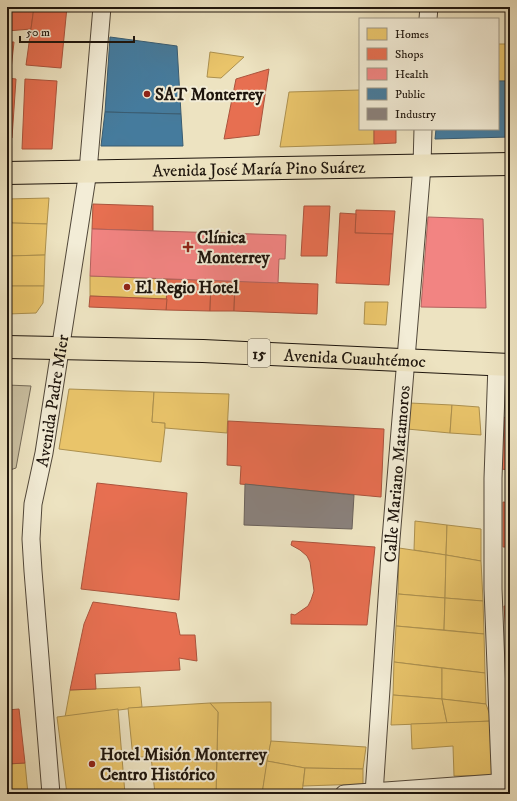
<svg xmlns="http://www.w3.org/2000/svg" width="517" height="801" font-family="'IM FELL DW Pica',serif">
<rect width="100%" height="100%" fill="#ede3c1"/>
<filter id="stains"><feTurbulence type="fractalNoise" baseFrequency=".005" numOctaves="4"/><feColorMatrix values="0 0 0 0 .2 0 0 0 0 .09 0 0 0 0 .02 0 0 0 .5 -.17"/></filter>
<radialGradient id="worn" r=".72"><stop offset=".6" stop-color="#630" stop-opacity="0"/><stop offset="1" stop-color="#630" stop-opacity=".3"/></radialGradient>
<path fill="#cac0a2" stroke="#746a58" d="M 7,385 L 31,386 L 16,468 L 7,471 Z"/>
<g fill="#e9c46a" stroke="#ac904e">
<path d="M 113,7 L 175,7 L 113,9 Z"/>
<rect x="498" y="44" width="12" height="37"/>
<path d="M 210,52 L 244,57 L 221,78 L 207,77 Z"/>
<path d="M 360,90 L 360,129 L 374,129 L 374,144 L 280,147 L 289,92 Z"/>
<path d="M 49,198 L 47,224 L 12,223 L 7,204 L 7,199 Z"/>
<path d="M 7,204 L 12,223 L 47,224 L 45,255 L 7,256 Z"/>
<path d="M 45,255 L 44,286 L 7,286 L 7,256 Z"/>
<path d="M 90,276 L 167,279 L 167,299 L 90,296 Z"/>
<path d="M 7,286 L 44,286 L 43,303 L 36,313 L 7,314 Z"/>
<path d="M 365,302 L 388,302 L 386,325 L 364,324 Z"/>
<path d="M 69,389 L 154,392 L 152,422 L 165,423 L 165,428 L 161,462 L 59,449 Z"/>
<path d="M 154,392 L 229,394 L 227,433 L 165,428 L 165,423 L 152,422 Z"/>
<path d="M 410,403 L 452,405 L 450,433 L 407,429 Z"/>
<path d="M 452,405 L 479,407 L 481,435 L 450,433 Z"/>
<path d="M 415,521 L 447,525 L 446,555 L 414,550 Z"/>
<path d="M 447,525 L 481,529 L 481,561 L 446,555 Z"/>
<path d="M 399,548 L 446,555 L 445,598 L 398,594 Z"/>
<path d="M 446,555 L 481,561 L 483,601 L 445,598 Z"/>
<path d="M 7,587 L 8,587 L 9,607 L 7,607 Z"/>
<path d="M 398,594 L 445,598 L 444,630 L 396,626 Z"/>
<path d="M 445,598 L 483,601 L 484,634 L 444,630 Z"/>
<path d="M 396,626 L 484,634 L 485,673 L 394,662 Z"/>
<path d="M 394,662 L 442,668 L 442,699 L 393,695 Z"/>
<path d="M 442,668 L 485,673 L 486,704 L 442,699 Z"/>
<path d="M 505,672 L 510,673 L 510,697 L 507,697 Z"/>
<path d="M 140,687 L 142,707 L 65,717 L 70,690 Z"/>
<path d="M 393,695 L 442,699 L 447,723 L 391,725 Z"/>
<path d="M 507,697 L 510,697 L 510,713 L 508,713 Z"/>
<path d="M 442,699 L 486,704 L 492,721 L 447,723 Z"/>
<path d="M 271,702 L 271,741 L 262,794 L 216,794 L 218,712 L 210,703 Z"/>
<path d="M 210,703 L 218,712 L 216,794 L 155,794 L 151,756 L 133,758 L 128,708 Z"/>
<path d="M 118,709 L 125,794 L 67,794 L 57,717 Z"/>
<path d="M 508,713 L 510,713 L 510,729 L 509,729 Z"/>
<path d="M 492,721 L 493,775 L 454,776 L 453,746 L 412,749 L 411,724 Z"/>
<path d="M 509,729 L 510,729 L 510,753 Z"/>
<path d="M 271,741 L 366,747 L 363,769 L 305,768 L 267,761 Z"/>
<path d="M 267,761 L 305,768 L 302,793 L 262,794 Z"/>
<path d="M 25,763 L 28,794 L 7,794 L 7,764 Z"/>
<path d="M 305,768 L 363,769 L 363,784 L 303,786 Z"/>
</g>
<g fill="#e76f51" stroke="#ab543d">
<path d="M 7,7 L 34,7 L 31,29 L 7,31 Z"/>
<path d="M 34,7 L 67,7 L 61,68 L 26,65 Z"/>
<path d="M 7,42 L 14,42 L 10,79 L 7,78 Z"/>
<path d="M 269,69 L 259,135 L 224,139 L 236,79 Z"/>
<path d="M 7,78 L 16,79 L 12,138 L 7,138 Z"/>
<path d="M 25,79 L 57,81 L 52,149 L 22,149 Z"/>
<path d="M 374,129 L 396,129 L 396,143 L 374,144 Z"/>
<path d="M 93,204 L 153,206 L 153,231 L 92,229 Z"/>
<path d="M 304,206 L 330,206 L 327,256 L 301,256 Z"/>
<path d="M 356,210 L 395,211 L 393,234 L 355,233 Z"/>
<path d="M 340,213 L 356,214 L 355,233 L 393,234 L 389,285 L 336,283 Z"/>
<path d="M 167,279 L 211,280 L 210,311 L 166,310 Z"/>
<path d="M 211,280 L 235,281 L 234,311 L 210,311 Z"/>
<path d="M 235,281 L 318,284 L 317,314 L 234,311 Z"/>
<path d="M 90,296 L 167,299 L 166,310 L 89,307 Z"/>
<path d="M 501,417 L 510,418 L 510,470 L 501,469 Z"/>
<path d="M 228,421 L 384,429 L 381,497 L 240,484 L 241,466 L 227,465 Z"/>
<path d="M 97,483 L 187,493 L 179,600 L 81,589 Z"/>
<path d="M 503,502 L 510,503 L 510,547 L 503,547 Z"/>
<path d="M 292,541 L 375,547 L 367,625 L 291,624 L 291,614 L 295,615 L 308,606 L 311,600 L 314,591 L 310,562 L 307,556 L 300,550 L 291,545 Z"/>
<path d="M 93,602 L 176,613 L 180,635 L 195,635 L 197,661 L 179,658 L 180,670 L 95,674 L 96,689 L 70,690 L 84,624 Z"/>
<path d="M 504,606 L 510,606 L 510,633 L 506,632 Z"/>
<path d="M 507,651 L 510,652 L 510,673 L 509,672 Z"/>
<path d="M 19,709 L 25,763 L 7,764 L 7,710 Z"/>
</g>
<g fill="#f28482" stroke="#b2635f">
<path d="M 428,217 L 483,219 L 486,308 L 421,307 Z"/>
<path d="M 92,229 L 286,235 L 285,259 L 279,259 L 278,283 L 90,276 Z"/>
</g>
<g fill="#457b9d" stroke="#395c72">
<path d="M 110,37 L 177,46 L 181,114 L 105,112 Z"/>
<path d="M 498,81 L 510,81 L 510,137 L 435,139 L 436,129 L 498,129 Z"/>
<path d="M 105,112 L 181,114 L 183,146 L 101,146 Z"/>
</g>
<path fill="#8a817c" stroke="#6a615b" d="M 245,484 L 354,495 L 352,529 L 244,525 Z"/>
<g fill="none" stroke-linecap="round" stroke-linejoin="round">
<defs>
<g id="minor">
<path d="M 428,19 L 429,7"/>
<path d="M 497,364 L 493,478 L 493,589 L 501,794"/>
<path id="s1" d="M 51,794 L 33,571 L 31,539 L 33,504 L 44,453 L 88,171 L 102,7"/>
<path d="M 344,794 L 510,782"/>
<path id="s2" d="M 374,794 L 391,539 L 422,166 L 423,129"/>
</g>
<g id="highway">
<path id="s3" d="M 7,173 L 510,164"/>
<path id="s4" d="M 7,347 L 203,351 L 510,365"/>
</g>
</defs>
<use href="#minor" stroke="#52483a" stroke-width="19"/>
<use href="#highway" stroke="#1e150d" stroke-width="24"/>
<use href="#minor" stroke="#f3edd7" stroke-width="17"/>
<use href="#highway" stroke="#ede3c1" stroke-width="22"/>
</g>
<g fill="#8f2418" stroke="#f3edd7" stroke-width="1.5">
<circle cx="147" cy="94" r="4"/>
<path d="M186 241h4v4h4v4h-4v4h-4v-4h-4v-4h4z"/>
<circle cx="127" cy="287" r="4"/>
<circle cx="92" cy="764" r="4"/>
</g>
<g text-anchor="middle" stroke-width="4" stroke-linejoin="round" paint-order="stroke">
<rect fill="#f3edd7" stroke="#5e564a" stroke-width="1" x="248" y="339" width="22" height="28" rx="3"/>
<g font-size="16" font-weight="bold" fill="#1e150d">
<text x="259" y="359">15</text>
</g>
<g font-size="17" font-weight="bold" fill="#1e150d" stroke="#f3edd7" text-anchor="start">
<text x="155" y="100">SAT Monterrey</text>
<text x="197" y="243">Clínica<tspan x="197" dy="20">Monterrey</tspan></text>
<text x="135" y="293">El Regio Hotel</text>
<text x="100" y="760">Hotel Misión Monterrey<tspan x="100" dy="20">Centro Histórico</tspan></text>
</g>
<g font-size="17" fill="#1e150d" stroke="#f3edd7">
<text dy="6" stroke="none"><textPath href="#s3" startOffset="252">Avenida José María Pino Suárez</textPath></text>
<text dy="6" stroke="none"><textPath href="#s4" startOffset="348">Avenida Cuauhtémoc</textPath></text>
<text dy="6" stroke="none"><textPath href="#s1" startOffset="396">Avenida Padre Mier</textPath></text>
<text dy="6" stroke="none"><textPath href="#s2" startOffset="321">Calle Mariano Matamoros</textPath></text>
</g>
</g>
<rect width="517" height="801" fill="none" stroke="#ede3c1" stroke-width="24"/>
<rect x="8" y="8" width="501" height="785" fill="none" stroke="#1e150d" stroke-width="2"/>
<rect x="12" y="12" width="493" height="777" fill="none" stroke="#1e150d"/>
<rect x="359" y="18" width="140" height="112" fill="#f3edd7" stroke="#9e9786"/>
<rect x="367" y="28" width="20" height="12" fill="#e9c46a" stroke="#9e9786"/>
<text x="395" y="38" font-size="12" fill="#1e150d">Homes</text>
<rect x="367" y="48" width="20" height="12" fill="#e76f51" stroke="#9e9786"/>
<text x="395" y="58" font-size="12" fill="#1e150d">Shops</text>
<rect x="367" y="68" width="20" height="12" fill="#f28482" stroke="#9e9786"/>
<text x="395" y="78" font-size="12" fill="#1e150d">Health</text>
<rect x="367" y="88" width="20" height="12" fill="#457b9d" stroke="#9e9786"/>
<text x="395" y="98" font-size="12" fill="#1e150d">Public</text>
<rect x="367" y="108" width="20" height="12" fill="#8a817c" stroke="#9e9786"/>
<text x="395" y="118" font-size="12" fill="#1e150d">Industry</text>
<path d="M20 36v6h114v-6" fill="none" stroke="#1e150d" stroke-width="2"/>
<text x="26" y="36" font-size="12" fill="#1e150d" stroke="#f3edd7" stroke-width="3" paint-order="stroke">50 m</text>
<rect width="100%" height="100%" filter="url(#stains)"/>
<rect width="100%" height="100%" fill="url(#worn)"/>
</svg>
